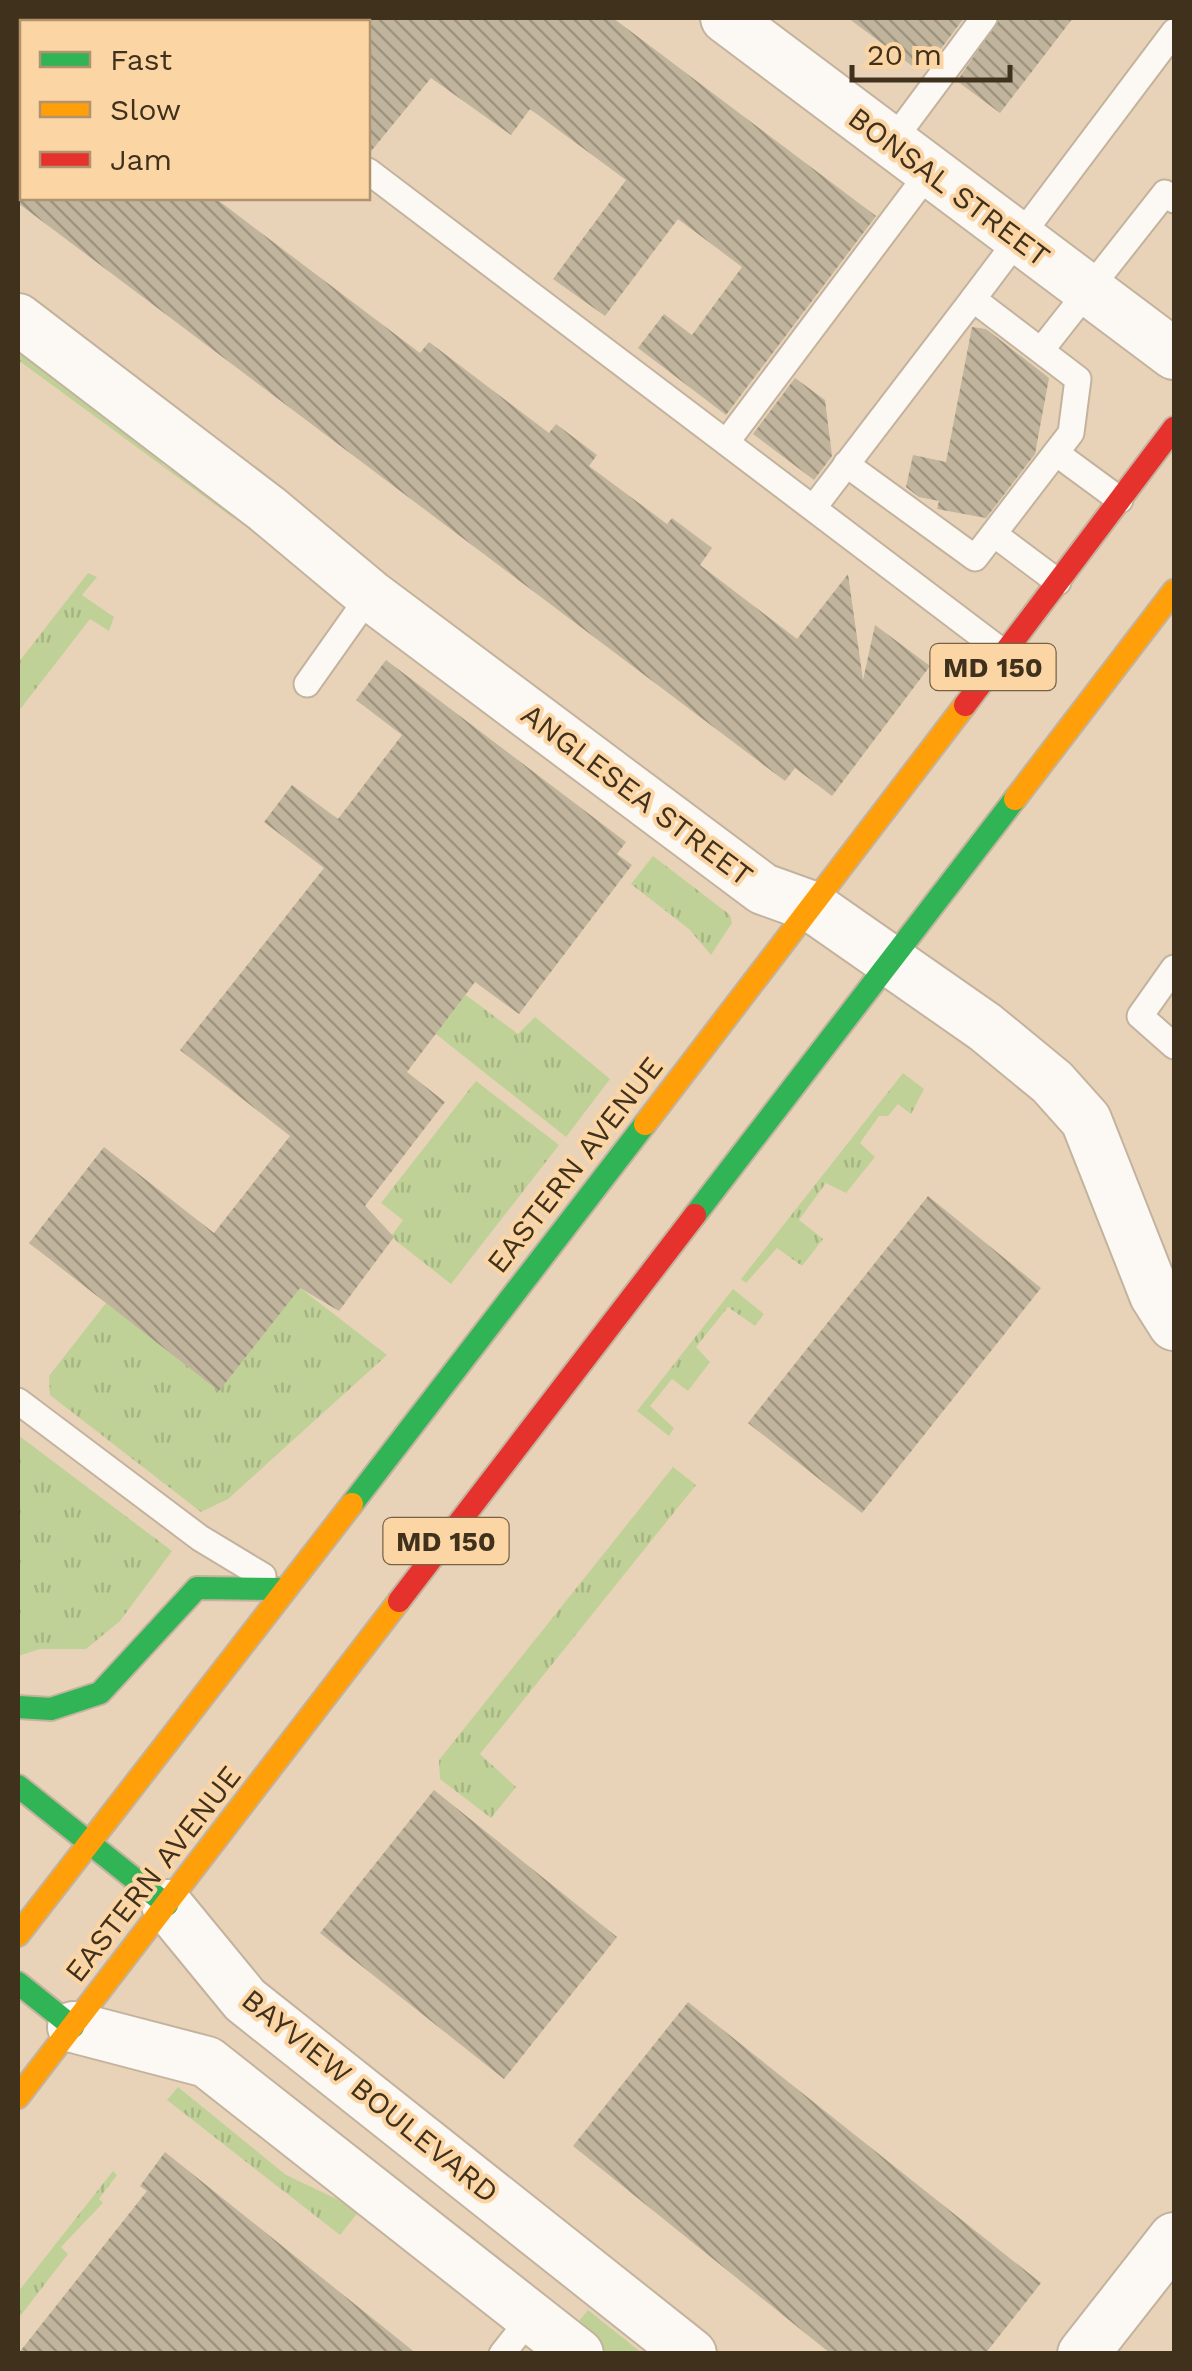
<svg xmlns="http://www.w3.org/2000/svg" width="1192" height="2371" font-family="'Work Sans',sans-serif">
<defs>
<pattern id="grass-tufts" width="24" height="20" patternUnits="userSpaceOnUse" patternTransform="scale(2.5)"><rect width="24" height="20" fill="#c0d197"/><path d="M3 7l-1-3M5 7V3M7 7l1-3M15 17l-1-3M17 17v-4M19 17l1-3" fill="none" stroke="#a6b482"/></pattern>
<pattern id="building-back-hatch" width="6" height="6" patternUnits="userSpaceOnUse" patternTransform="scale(2.5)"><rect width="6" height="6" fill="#c0b49c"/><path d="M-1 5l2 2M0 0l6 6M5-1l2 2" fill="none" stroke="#9d937f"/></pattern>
</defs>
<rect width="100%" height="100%" fill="#e8d3b8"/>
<g fill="url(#grass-tufts)">
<path d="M 18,345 L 165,458 L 162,464 L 171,470 L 177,465 L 236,520 L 18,360 Z"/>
<path d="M 88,573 L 97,577 L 82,595 L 114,617 L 109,631 L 90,619 L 18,712 L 18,663 Z"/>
<path d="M 653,856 L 730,915 L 732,923 L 711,955 L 689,929 L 631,884 Z"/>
<path d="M 332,895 L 518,1034 L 535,1017 L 610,1079 L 566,1137 L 336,955 Z"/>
<path d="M 903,1073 L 924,1089 L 911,1114 L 898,1104 L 888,1116 L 879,1116 L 860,1143 L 875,1157 L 846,1193 L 826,1183 L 799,1220 L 823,1239 L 802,1266 L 777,1248 L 746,1283 L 741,1279 Z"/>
<path d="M 476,1081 L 559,1145 L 451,1284 L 395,1240 L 392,1235 L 403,1220 L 381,1203 Z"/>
<path d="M 300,1288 L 387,1355 L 228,1499 L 201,1512 L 50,1395 L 49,1376 L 106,1303 L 129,1320 Z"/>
<path d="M 733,1289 L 764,1314 L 755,1326 L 728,1307 L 696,1347 L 710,1362 L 688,1391 L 672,1379 L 650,1406 L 674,1428 L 669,1436 L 637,1411 Z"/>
<path d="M 18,1435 L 172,1551 L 120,1621 L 86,1649 L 40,1649 L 18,1656 Z"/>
<path d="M 673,1467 L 696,1485 L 480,1754 L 516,1787 L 491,1818 L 440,1779 L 439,1760 Z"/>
<path d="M 178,2087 L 286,2175 L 360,2210 L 340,2235 L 167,2100 Z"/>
<path d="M 113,2171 L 117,2175 L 99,2199 L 103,2203 L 61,2247 L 68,2254 L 18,2319 L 18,2292 Z"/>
<path d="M 588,2310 L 642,2353 L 607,2353 L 574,2327 Z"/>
</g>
<g fill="url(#building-back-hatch)">
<path d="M 368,18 L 613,18 L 876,216 L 726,415 L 638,348 L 664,314 L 692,335 L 742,267 L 678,219 L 605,316 L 553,279 L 626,180 L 530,109 L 511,135 L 431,78 L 368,155 Z"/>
<path d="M 848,18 L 964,18 L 931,62 L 924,57 L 915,68 Z"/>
<path d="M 1000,18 L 1073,18 L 1000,113 L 957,81 Z"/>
<path d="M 18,198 L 215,198 L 420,353 L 429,342 L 549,433 L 556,424 L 597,455 L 589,466 L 667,524 L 672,518 L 712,548 L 700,565 L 797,639 L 848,574 L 863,680 L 875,625 L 930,666 L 832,796 L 795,768 L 785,781 L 18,203 Z"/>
<path d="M 972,327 L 986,329 L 1049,378 L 1035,454 L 986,518 L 937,509 L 939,501 L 919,497 L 906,487 L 913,455 L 946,462 Z"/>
<path d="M 795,378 L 825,400 L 832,456 L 814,480 L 753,434 Z"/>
<path d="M 386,660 L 626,842 L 617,854 L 632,865 L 519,1014 L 475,982 L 407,1072 L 445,1102 L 365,1206 L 394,1237 L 339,1311 L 300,1288 L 219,1391 L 29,1243 L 104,1147 L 214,1233 L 290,1136 L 180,1050 L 324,868 L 264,822 L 292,785 L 338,819 L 402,735 L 356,700 Z"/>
<path d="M 928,1196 L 1041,1288 L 862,1513 L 748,1423 Z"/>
<path d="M 434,1790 L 617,1937 L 504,2079 L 320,1933 Z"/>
<path d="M 688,2002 L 1041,2283 L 985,2354 L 831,2354 L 573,2146 Z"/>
<path d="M 165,2152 L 417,2354 L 18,2354 L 147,2191 L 140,2186 Z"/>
</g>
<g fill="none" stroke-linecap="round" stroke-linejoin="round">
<defs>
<g id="lane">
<path d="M 163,18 L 170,22"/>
<path d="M 891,143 L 984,18"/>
<path d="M 368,171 L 1004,653"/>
<path d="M 1042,349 L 1165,193 L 1174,200"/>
<path d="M 728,440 L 930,171"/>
<path d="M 1056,453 L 1120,500"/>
<path d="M 846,464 L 975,558 L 1071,433 L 1078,379 L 973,299 L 1174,32"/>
<path d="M 814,507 L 973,299"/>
<path d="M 994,534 L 1058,582"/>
<path d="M 307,684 L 370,595"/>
<path d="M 1174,968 L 1140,1016 L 1174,1046"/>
<path d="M 18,1401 L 200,1538 L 263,1576"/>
<path d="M 502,2354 L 532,2316"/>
</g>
<g id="street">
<path d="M 726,18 L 1174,354"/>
<path d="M 18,319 L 267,509 L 370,595 L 763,889 L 813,907 L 985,1027 L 1052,1082 L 1086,1120 L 1155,1295 L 1174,1325"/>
<path d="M 167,1905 L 245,2000 L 691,2354"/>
<path d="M 73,2027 L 207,2062 L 578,2354"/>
<path d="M 1083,2354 L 1174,2238"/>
</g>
<g id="fast">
<path d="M 695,1215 L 1015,799"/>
<path d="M 352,1504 L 645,1124"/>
<path d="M 18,1707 L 51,1709 L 100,1693 L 197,1588 L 285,1589"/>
<path d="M 18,1786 L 167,1905"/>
<path d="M 18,1983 L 73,2027"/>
</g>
<g id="slow">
<path d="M 1015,799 L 1174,591"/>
<path d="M 645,1124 L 965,705"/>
<path d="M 18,1935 L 352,1504"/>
<path d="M 18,2097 L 399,1601"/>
</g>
<g id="jam">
<path d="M 965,705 L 1174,428"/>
<path d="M 399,1601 L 695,1215"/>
</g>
</defs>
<use href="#lane" stroke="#c3b39e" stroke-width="29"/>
<use href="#street" stroke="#c3b39e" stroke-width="54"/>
<use href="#fast" stroke="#c3b39e" stroke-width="26"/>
<use href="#slow" stroke="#c3b39e" stroke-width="26"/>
<use href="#jam" stroke="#c3b39e" stroke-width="26"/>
<use href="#lane" stroke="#fcf8f4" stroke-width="25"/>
<use href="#street" stroke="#fcf8f4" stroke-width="50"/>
<use href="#fast" stroke="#30b455" stroke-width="22"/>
<use href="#slow" stroke="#ff9f0a" stroke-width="22"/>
<use href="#jam" stroke="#e5322d" stroke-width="22"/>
</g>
<g text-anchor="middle" stroke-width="8" stroke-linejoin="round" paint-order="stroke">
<g fill="#fcd5a4" stroke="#786246" stroke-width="2.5">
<rect x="930.5" y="644" width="125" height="46" rx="8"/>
<rect x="383.5" y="1518" width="125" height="46" rx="8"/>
</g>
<g font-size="28" font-weight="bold" fill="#40311d">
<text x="993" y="677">MD 150</text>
<text x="446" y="1551">MD 150</text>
</g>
<g font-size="30" fill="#40311d" stroke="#fcd5a4">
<text transform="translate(949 187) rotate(37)" y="10">BONSAL STREET</text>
<text transform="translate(637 795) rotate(37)" y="10">ANGLESEA STREET</text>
<text transform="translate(575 1165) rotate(-52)" y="10">EASTERN AVENUE</text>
<text transform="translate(153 1874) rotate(-52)" y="10">EASTERN AVENUE</text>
<text transform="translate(370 2096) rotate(39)" y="10">BAYVIEW BOULEVARD</text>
</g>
</g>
<rect width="1192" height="2371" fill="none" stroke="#40311d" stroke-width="40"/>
<rect x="20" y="20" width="350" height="180" fill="#fcd5a4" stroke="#b1936e" stroke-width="2.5"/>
<rect x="40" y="52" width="50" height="15" fill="#30b455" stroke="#b1936e" stroke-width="2.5"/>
<text x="110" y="70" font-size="30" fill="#40311d">Fast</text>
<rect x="40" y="102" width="50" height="15" fill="#ff9f0a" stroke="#b1936e" stroke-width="2.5"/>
<text x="110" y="120" font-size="30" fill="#40311d">Slow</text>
<rect x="40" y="152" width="50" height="15" fill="#e5322d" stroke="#b1936e" stroke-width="2.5"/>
<text x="110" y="170" font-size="30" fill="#40311d">Jam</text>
<path d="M852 65v15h158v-15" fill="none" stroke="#40311d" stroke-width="5"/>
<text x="867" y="65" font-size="30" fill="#40311d" stroke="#fcd5a4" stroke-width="8" paint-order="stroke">20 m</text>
</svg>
